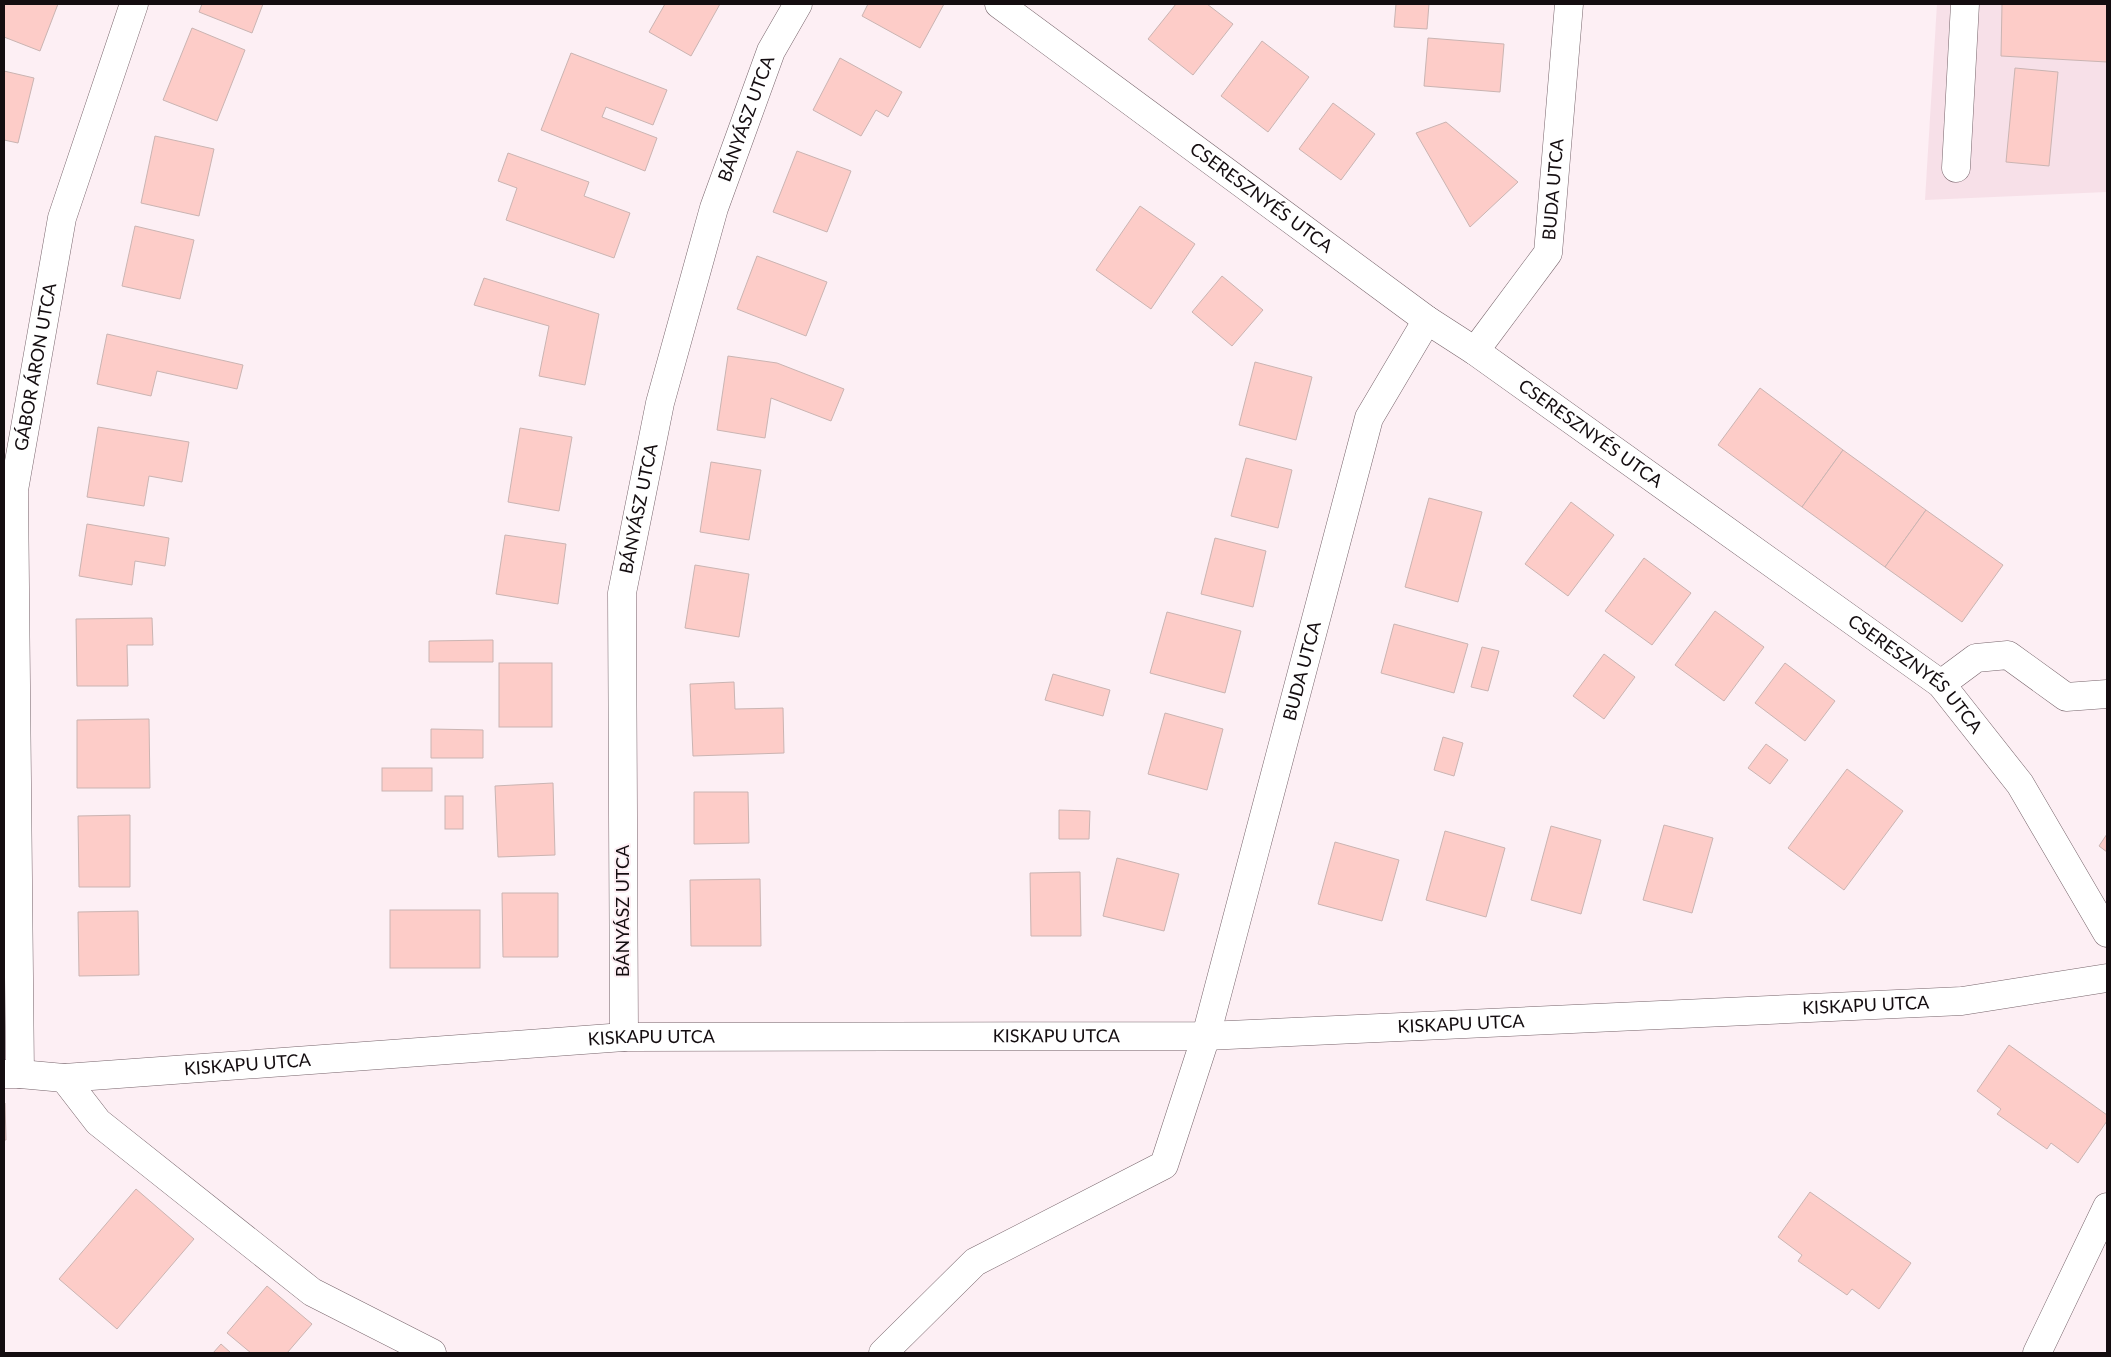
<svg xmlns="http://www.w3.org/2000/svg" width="2111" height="1357" font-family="Lato,sans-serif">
<rect width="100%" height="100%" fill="#fdeff4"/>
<path fill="#f7e0e8" d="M 1937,4 L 2107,4 L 2107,192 L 1925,200 Z"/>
<g fill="#fdccc8" stroke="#cab4b2">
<path d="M 4,4 L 58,4 L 40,51 L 4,37 Z"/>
<path d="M 202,4 L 263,4 L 252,33 L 199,12 Z"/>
<path d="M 665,4 L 720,4 L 691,56 L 649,32 Z"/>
<path d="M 868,4 L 944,4 L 920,48 L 862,16 Z"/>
<path d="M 1176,4 L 1207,4 L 1233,24 L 1193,75 L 1148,39 Z"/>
<path d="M 1396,4 L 1429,4 L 1427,29 L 1394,27 Z"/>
<path d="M 2002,4 L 2107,4 L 2107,62 L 2001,56 Z"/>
<path d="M 192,28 L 245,50 L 217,121 L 163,100 Z"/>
<path d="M 1428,38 L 1504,44 L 1500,92 L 1424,86 Z"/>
<path d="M 1262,41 L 1309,77 L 1268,132 L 1221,96 Z"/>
<path d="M 571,53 L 667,90 L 653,125 L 606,107 L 602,117 L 657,138 L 645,171 L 541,130 Z"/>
<path d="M 840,58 L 902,92 L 888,117 L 876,110 L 861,136 L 813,110 Z"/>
<path d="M 2015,68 L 2058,72 L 2049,166 L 2006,162 Z"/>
<path d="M 4,71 L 34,78 L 18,143 L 4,140 Z"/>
<path d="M 1333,103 L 1375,134 L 1341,180 L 1299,149 Z"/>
<path d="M 1446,122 L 1518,182 L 1470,227 L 1416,133 Z"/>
<path d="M 155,136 L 214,149 L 199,216 L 141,203 Z"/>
<path d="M 797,151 L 851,171 L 827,232 L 773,212 Z"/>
<path d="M 508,153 L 589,182 L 584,196 L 630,213 L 614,258 L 506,220 L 517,188 L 498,181 Z"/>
<path d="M 1140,206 L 1195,244 L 1151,309 L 1096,270 Z"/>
<path d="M 135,226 L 194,240 L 180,299 L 122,286 Z"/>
<path d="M 757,256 L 827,282 L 806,336 L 737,309 Z"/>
<path d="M 1222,276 L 1263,310 L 1232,346 L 1192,312 Z"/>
<path d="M 484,278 L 599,314 L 585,385 L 539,376 L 549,326 L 474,305 Z"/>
<path d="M 107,334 L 243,365 L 237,389 L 157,371 L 151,396 L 97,384 Z"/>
<path d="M 728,356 L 777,363 L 844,389 L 831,421 L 771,398 L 765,438 L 717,430 Z"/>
<path d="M 1255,362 L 1312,377 L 1296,440 L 1239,425 Z"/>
<path d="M 1760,388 L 1843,450 L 1802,507 L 1718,445 Z"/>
<path d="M 98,427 L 189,442 L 182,482 L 149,476 L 144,506 L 87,497 Z"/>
<path d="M 520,428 L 572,437 L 559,511 L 508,502 Z"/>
<path d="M 1843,450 L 1926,510 L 1885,567 L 1802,507 Z"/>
<path d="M 1246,458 L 1292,470 L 1278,528 L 1231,516 Z"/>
<path d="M 711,462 L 761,470 L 749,540 L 700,532 Z"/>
<path d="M 1429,498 L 1482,512 L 1458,602 L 1405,587 Z"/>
<path d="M 1571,502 L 1614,535 L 1568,596 L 1525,564 Z"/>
<path d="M 1926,510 L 2003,565 L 1962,622 L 1885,567 Z"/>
<path d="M 87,524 L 169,538 L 165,566 L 135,561 L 132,585 L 79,576 Z"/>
<path d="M 505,535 L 566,544 L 558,604 L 496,594 Z"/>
<path d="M 1215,538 L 1266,551 L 1253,607 L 1201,594 Z"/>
<path d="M 1644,558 L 1691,593 L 1652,645 L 1605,611 Z"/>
<path d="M 695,565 L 749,574 L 739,637 L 685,628 Z"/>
<path d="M 1715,611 L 1764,647 L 1724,701 L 1675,665 Z"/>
<path d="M 1167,612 L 1241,631 L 1225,693 L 1150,673 Z"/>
<path d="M 152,618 L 153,645 L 127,645 L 128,686 L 77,686 L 76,619 Z"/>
<path d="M 1394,624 L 1468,644 L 1454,693 L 1381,673 Z"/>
<path d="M 493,640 L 493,662 L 429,662 L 429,641 Z"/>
<path d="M 1482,647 L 1499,651 L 1488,691 L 1471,687 Z"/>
<path d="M 1604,654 L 1635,677 L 1604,719 L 1573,696 Z"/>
<rect x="499" y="663" width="53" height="64"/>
<path d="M 1785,663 L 1835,701 L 1805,741 L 1755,703 Z"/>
<path d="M 1053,674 L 1110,690 L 1103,716 L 1045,700 Z"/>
<path d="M 734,682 L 735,709 L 783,708 L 784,753 L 693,756 L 690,684 Z"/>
<path d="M 1165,713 L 1223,729 L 1207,790 L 1148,774 Z"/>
<path d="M 149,719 L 150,788 L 77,788 L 77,720 Z"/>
<path d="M 431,729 L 483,730 L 483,758 L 431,758 Z"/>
<path d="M 1443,737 L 1463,743 L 1454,776 L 1434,770 Z"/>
<path d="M 1766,744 L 1788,760 L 1770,784 L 1748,768 Z"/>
<rect x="382" y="768" width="50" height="23"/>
<path d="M 1847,769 L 1903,811 L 1844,890 L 1788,848 Z"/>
<path d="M 553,783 L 555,855 L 498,857 L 495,786 Z"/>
<path d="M 694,792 L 748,792 L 749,843 L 694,844 Z"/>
<rect x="445" y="796" width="18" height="33"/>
<path d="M 1059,810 L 1090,811 L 1089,839 L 1059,839 Z"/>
<path d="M 130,815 L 130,887 L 79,887 L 78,816 Z"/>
<path d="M 1664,825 L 1713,838 L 1692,913 L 1643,900 Z"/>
<path d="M 1551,826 L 1601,840 L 1581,914 L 1531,900 Z"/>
<path d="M 1445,831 L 1505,848 L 1486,917 L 1426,900 Z"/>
<path d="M 2107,834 L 2107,852 L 2099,846 Z"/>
<path d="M 1335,842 L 1399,860 L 1382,921 L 1318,904 Z"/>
<path d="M 1117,858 L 1179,874 L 1164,931 L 1103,916 Z"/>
<path d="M 1080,872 L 1081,936 L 1031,936 L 1030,873 Z"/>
<path d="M 760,879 L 761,946 L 691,946 L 690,880 Z"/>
<path d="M 502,893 L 558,893 L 558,957 L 503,957 Z"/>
<rect x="390" y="910" width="90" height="58"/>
<path d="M 138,911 L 139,975 L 79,976 L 78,912 Z"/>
<path d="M 2009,1045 L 2107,1115 L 2107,1121 L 2078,1163 L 2051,1143 L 2047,1149 L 1997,1114 L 2001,1109 L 1977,1091 Z"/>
<path d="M 4,1103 L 5,1103 L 6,1140 L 4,1140 Z"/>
<path d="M 136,1189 L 194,1239 L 117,1329 L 59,1279 Z"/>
<path d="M 1810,1192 L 1911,1263 L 1879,1309 L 1852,1289 L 1847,1295 L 1798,1261 L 1802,1255 L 1778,1237 Z"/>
<path d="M 267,1286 L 312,1324 L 287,1353 L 251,1353 L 227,1333 Z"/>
<path d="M 221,1344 L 231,1353 L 213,1353 Z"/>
</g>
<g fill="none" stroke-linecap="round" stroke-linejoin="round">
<defs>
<g id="minor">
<path id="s1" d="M 999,4 L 1427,320 L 1475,351 L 1941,684 L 2020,784 L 2107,933"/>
<path d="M 1956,168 L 1965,4"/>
<path id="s2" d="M 1475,351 L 1548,253 L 1569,4"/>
<path d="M 1941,684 L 1976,658 L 2008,655 L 2066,697 L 2107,694"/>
<path id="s3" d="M 624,1037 L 622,593 L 660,403 L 714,208 L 771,51 L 798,4"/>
<path id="s4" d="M 4,1074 L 20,1074 L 64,1078 L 624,1037 L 1206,1036 L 1962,1001 L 2107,978"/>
<path id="s5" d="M 20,1074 L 14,490 L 62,218 L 134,4"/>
<path d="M 64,1078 L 98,1122 L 312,1292 L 432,1353"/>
<path id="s6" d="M 883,1353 L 975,1262 L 1164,1165 L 1206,1036 L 1369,418 L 1427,320"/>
<path d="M 2037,1353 L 2107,1207"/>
</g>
</defs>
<use href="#minor" stroke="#77646b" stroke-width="29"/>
<use href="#minor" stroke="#fff" stroke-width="28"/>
</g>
<g text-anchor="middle" stroke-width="4" stroke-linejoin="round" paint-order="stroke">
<g font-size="18" fill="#140d10" stroke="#fdeff4">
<text dy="6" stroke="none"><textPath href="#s3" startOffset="935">BÁNYÁSZ UTCA</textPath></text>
<text dy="6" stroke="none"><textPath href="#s2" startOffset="186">BUDA UTCA</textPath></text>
<text dy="6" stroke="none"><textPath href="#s1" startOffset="326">CSERESZNYÉS UTCA</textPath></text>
<text dy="6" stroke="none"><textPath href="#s5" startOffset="709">GÁBOR ÁRON UTCA</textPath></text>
<text dy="6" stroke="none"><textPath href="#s1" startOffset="731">CSERESZNYÉS UTCA</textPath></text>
<text dy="6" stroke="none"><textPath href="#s3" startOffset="530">BÁNYÁSZ UTCA</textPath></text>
<text dy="6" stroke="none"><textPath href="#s6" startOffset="855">BUDA UTCA</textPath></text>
<text dy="6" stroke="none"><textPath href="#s1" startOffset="1136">CSERESZNYÉS UTCA</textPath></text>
<text transform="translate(623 911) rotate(-90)" y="6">BÁNYÁSZ UTCA</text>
<text dy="6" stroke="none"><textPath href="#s4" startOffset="1864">KISKAPU UTCA</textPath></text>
<text dy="6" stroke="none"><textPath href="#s4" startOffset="1459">KISKAPU UTCA</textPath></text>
<text dy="6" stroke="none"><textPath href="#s4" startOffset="1054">KISKAPU UTCA</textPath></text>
<text dy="6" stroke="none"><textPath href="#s4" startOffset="649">KISKAPU UTCA</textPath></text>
<text dy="6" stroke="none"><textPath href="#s4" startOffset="244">KISKAPU UTCA</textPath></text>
</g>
</g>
<rect width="2111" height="1357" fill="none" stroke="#140d10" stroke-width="10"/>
</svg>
